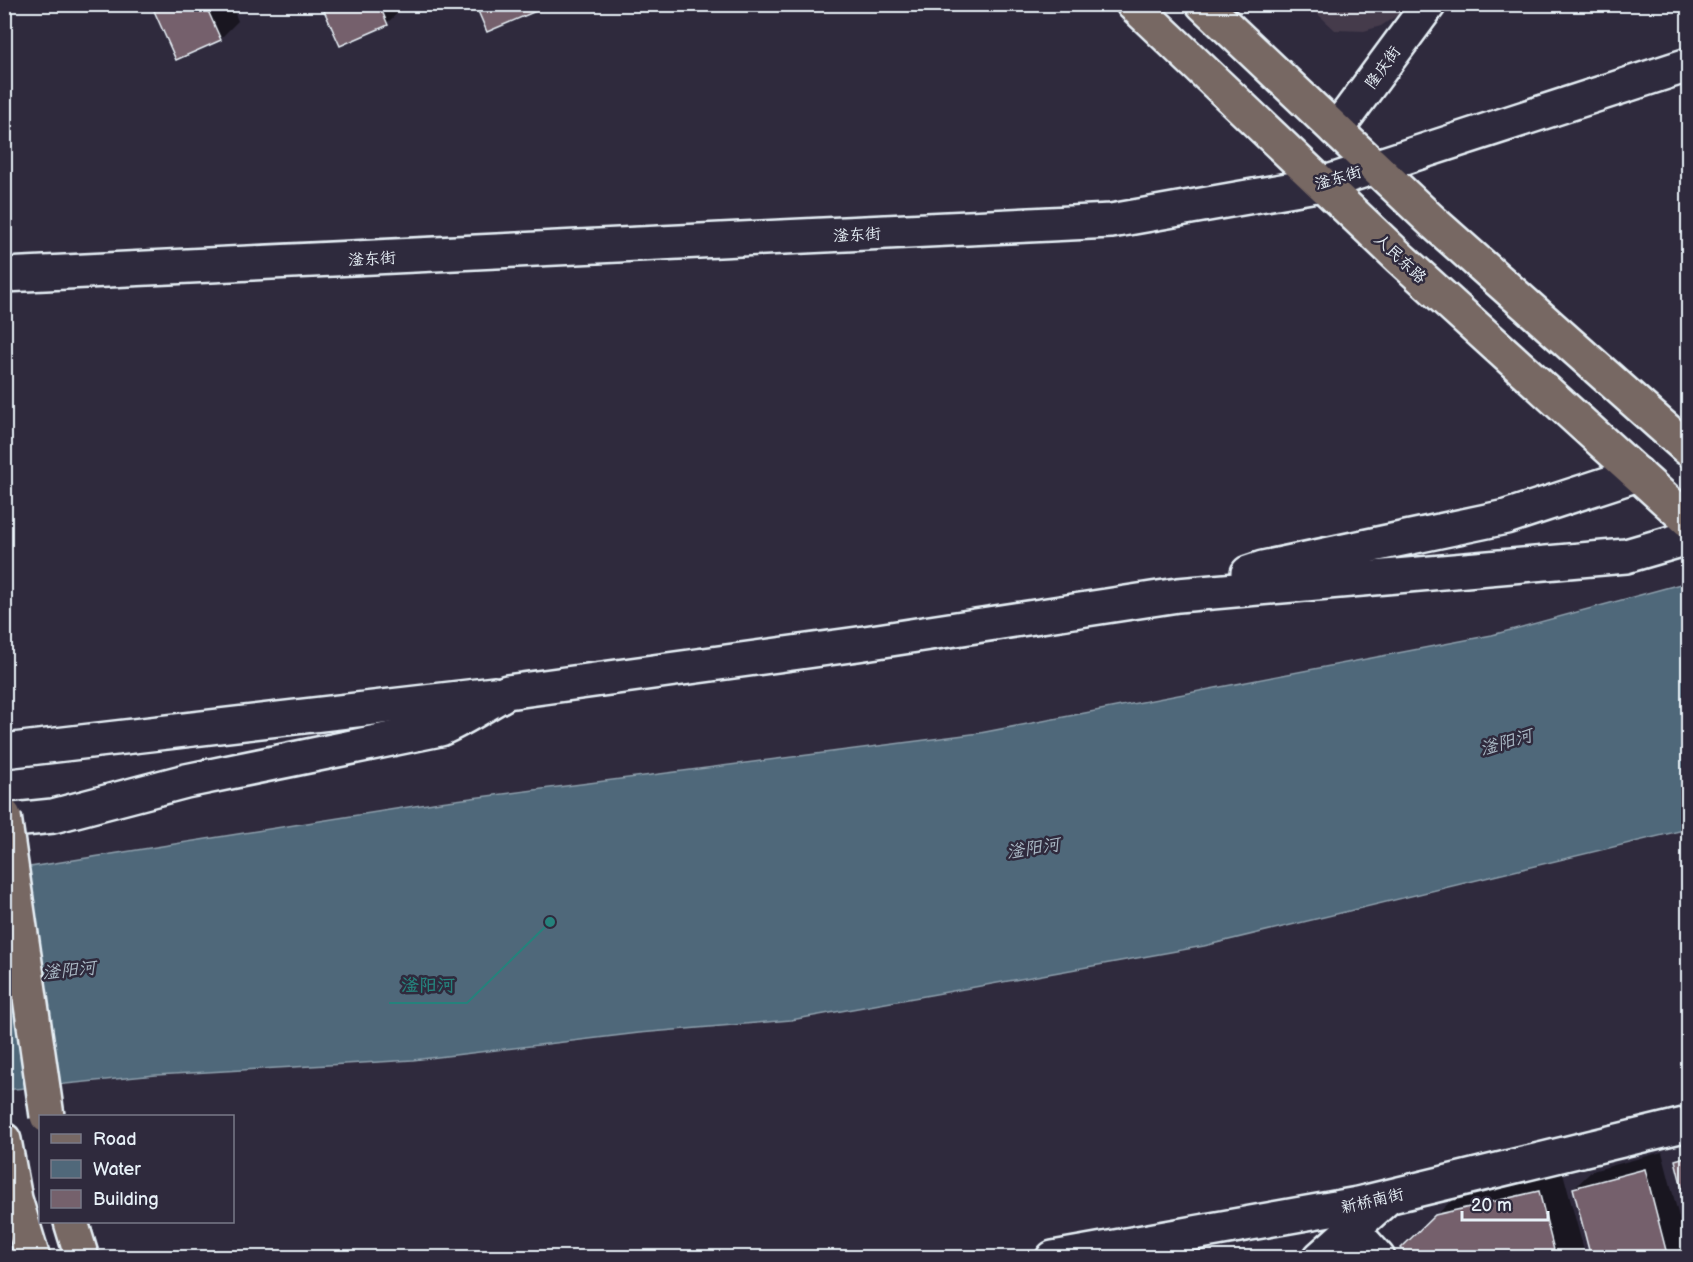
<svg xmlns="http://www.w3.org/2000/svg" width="1693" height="1262" font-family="'Balsamiq Sans','LXGW WenKai TC',sans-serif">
<rect width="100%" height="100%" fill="#2f2a3d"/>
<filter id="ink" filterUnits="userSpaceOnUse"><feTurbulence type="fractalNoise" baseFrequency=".0167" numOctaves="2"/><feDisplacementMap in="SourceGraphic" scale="12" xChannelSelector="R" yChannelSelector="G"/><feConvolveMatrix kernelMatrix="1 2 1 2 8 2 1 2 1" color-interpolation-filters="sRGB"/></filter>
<g filter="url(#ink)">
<path fill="#443a4b" d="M 1308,5 L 1408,5 L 1402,12 L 1381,26 L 1364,31 L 1335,30 Z"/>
<path fill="#50687a" stroke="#8d9fac" stroke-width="1.5" d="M 1688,582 L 1688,829 L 1204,946 L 791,1020 L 639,1033 L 413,1060 L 156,1075 L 5,1090 L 5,871 L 440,802 L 980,733 L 1492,635 Z"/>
<g fill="#0007">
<path d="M 153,4 L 231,4 L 238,21 L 220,39 Z"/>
<path d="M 323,4 L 405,4 L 405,6 L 387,23 Z"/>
<path d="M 1688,1148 L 1688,1206 L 1676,1160 Z"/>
<path d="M 1662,1152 L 1688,1252 L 1683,1258 L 1593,1258 L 1574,1188 L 1592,1171 Z"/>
<path d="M 1562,1169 L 1586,1258 L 1412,1258 L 1403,1248 L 1460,1192 Z"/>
</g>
<g fill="#75616c" stroke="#e8f1f8" stroke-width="1.5">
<path d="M 151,4 L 205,4 L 221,40 L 176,60 Z"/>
<path d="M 321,4 L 379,4 L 388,25 L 340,46 Z"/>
<path d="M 475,4 L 542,4 L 543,8 L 487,32 Z"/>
<path d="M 1688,1156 L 1688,1212 L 1675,1160 Z"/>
<path d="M 1645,1169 L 1668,1258 L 1591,1258 L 1573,1188 Z"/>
<path d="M 1539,1191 L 1556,1258 L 1410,1258 L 1401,1248 L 1435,1215 Z"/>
</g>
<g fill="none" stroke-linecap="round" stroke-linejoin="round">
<defs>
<g id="minor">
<path d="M 1336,130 L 1429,4"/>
<path d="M 4,275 L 1111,221 L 1322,184 L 1688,65"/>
<path d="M 1248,573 L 1263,568 L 1506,517 L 1638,474"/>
<path d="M 4,751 L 494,694"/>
<path d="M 4,821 L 53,816 L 186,781 L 440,729 C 463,719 485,704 507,692 L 858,644 L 1178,595 L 1626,556 L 1688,538"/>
<path d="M 1352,1229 L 1378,1258"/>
<path d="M 1053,1258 L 1358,1204 L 1688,1124"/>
<path d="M 1320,1258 L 1386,1199"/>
</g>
<g id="major">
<path d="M 1133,4 L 1400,258 L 1688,520"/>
<path d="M 1203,4 L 1433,222 L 1688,449"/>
<path d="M 4,1140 L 15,1199 L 33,1258"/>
<path d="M 71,1222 L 82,1258"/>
</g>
</defs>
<use href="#minor" stroke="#e8f1f8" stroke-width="38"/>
<use href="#major" stroke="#e8f1f8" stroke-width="38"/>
<use href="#minor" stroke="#2f2a3d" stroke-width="33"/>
<use href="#major" stroke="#776864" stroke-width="33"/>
<defs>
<path id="major-bridge" d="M 4,816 L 47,1116"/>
</defs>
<use href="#major-bridge" stroke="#e8f1f8" stroke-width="38" stroke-linecap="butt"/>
<use href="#major-bridge" stroke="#776864" stroke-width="33"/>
</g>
</g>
<g text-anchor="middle" stroke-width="5" stroke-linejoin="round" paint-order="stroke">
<g font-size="16" fill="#e8f1f8" stroke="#2f2a3d">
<text transform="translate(1382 67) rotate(-54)" y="6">隆庆街</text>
<text transform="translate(1338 177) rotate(-16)" y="6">滏东街</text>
<text transform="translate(857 234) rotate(-3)" y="6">滏东街</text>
<text transform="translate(372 258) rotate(-3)" y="6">滏东街</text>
<text transform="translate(1401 258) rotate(43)" y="6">人民东路</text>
<text transform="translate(1372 1200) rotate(-13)" y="6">新桥南街</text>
</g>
<g font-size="18" font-style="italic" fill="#abbac6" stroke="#2f2a3d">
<text transform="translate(1506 742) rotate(-16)" y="6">滏阳河</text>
<text transform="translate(1033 848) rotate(-9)" y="6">滏阳河</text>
<text transform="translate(69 970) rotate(-6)" y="6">滏阳河</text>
</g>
</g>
<path fill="none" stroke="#25827c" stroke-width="2" d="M550 922L467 1003H389"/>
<circle fill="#25827c" stroke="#2f2a3d" stroke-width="2" cx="550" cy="922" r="6"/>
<g font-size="18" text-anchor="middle" font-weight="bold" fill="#25827c" stroke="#2f2a3d" stroke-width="5" stroke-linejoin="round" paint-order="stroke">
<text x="428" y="991">滏阳河</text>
</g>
<rect width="1693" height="1262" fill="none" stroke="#2f2a3d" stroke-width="24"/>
<rect x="12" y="12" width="1669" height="1238" fill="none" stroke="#e8f1f8" stroke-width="2" filter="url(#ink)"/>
<rect x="39" y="1115" width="195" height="108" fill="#2f2a3d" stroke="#797a88" stroke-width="1.5"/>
<rect x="51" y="1134" width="30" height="9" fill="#776864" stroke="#797a88" stroke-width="1.5"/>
<text x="93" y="1145" font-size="18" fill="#e8f1f8">Road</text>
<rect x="51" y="1160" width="30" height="18" fill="#50687a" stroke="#797a88" stroke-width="1.5"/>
<text x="93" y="1175" font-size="18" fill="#e8f1f8">Water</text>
<rect x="51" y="1190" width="30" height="18" fill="#75616c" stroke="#797a88" stroke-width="1.5"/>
<text x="93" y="1205" font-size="18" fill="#e8f1f8">Building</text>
<path d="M1462 1211v9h86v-9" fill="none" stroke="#e8f1f8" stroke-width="3"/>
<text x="1471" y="1211" font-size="18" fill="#e8f1f8" stroke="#2f2a3d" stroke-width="4.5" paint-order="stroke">20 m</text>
</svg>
